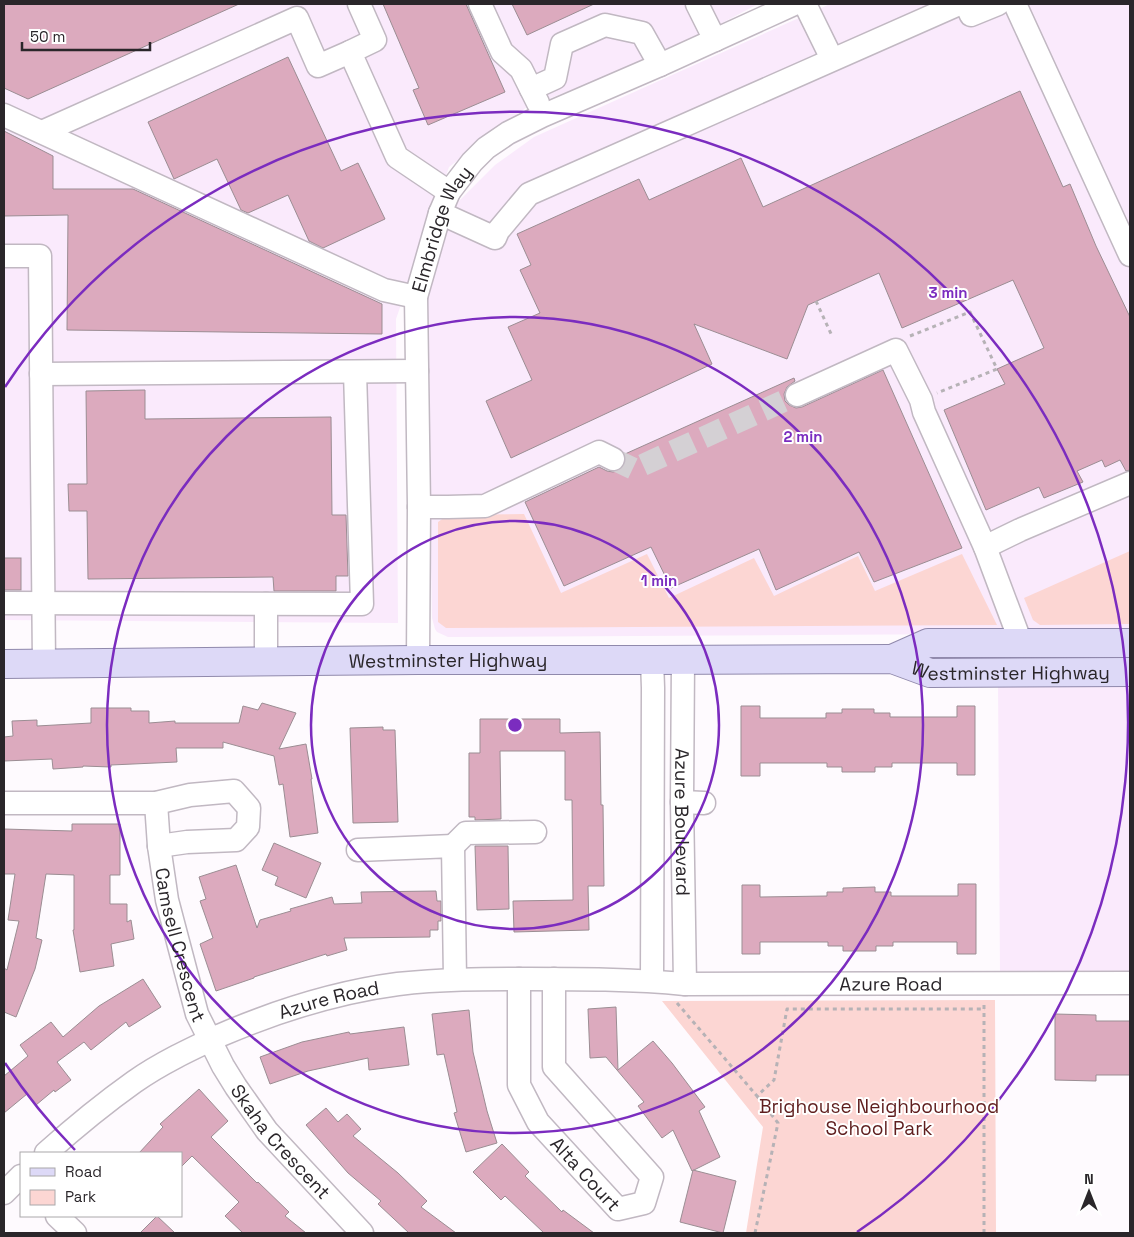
<svg xmlns="http://www.w3.org/2000/svg" width="1134" height="1237" font-family="'Space Grotesk',sans-serif">
<rect width="100%" height="100%" fill="#fefafe"/>
<g fill="#faeafc">
<path d="M 4,4 L 758,4 L 656,58 L 527,107 L 449,167 L 396,319 L 398,623 L 4,620 Z"/>
<path d="M 830,4 L 1130,4 L 1130,633 L 448,637 L 437,632 L 435,629 L 432,618 L 426,310 L 428,285 L 451,209 L 495,165 L 534,137 Z"/>
<path d="M 998,682 L 1130,682 L 1130,973 L 1000,974 Z"/>
</g>
<g fill="#fcd6d3">
<path d="M 524,514 L 561,593 L 647,554 L 669,598 L 754,558 L 774,596 L 858,556 L 875,591 L 962,554 L 997,625 L 446,628 L 438,622 L 438,522 L 448,515 Z"/>
<path d="M 1130,551 L 1130,624 L 1040,625 L 1033,620 L 1024,598 Z"/>
<path d="M 995,1000 L 996,1233 L 746,1233 L 763,1127 L 662,1001 Z"/>
</g>
<g fill="#dcaabe" stroke="#9b8d93">
<path d="M 4,4 L 239,4 L 28,99 L 4,88 Z"/>
<path d="M 383,4 L 466,4 L 505,92 L 428,125 L 413,90 L 419,88 Z"/>
<path d="M 512,4 L 594,4 L 527,35 Z"/>
<path d="M 288,57 L 341,171 L 358,163 L 385,219 L 323,248 L 309,241 L 288,195 L 248,213 L 241,210 L 217,159 L 174,179 L 148,122 Z"/>
<path d="M 1020,91 L 1063,187 L 1070,184 L 1096,246 L 1130,317 L 1130,470 L 1126,471 L 1120,460 L 1105,467 L 1102,460 L 1077,471 L 1083,482 L 1044,498 L 1039,487 L 986,510 L 944,410 L 1005,384 L 997,369 L 1044,348 L 1013,280 L 902,328 L 879,273 L 808,305 L 787,359 L 694,324 L 712,364 L 511,458 L 486,401 L 532,380 L 508,327 L 540,313 L 520,270 L 531,265 L 517,234 L 639,179 L 649,200 L 741,158 L 763,207 Z"/>
<path d="M 4,131 L 53,156 L 53,189 L 133,189 L 382,304 L 382,334 L 67,330 L 68,215 L 4,216 Z"/>
<path d="M 883,370 L 962,548 L 874,582 L 859,552 L 776,590 L 759,549 L 671,588 L 651,547 L 564,586 L 525,502 L 599,467 L 607,471 L 613,472 L 620,470 L 625,464 L 626,459 L 625,454 L 794,378 L 795,381 L 787,387 L 784,394 L 785,401 L 789,405 L 796,408 L 802,407 Z"/>
<path d="M 145,390 L 145,419 L 331,417 L 332,515 L 346,515 L 348,576 L 336,576 L 336,591 L 274,591 L 273,577 L 88,579 L 87,511 L 69,511 L 68,484 L 87,484 L 86,391 Z"/>
<rect x="4" y="558" width="17" height="32"/>
<path d="M 262,703 L 296,713 L 279,749 L 306,744 L 312,779 L 311,779 L 318,833 L 290,837 L 283,784 L 279,785 L 274,756 L 223,742 L 223,748 L 176,748 L 177,762 L 111,765 L 111,767 L 83,766 L 83,767 L 53,769 L 52,759 L 4,761 L 4,737 L 13,736 L 12,721 L 37,720 L 37,726 L 91,723 L 91,708 L 131,708 L 131,711 L 149,711 L 149,723 L 175,721 L 175,723 L 239,723 L 243,706 L 258,710 Z"/>
<path d="M 741,706 L 760,706 L 760,718 L 826,718 L 826,713 L 842,713 L 842,709 L 874,709 L 874,713 L 890,713 L 890,717 L 957,717 L 957,706 L 975,706 L 975,775 L 957,775 L 957,763 L 892,763 L 892,767 L 875,767 L 875,772 L 842,772 L 842,767 L 827,767 L 827,763 L 760,763 L 760,776 L 741,776 Z"/>
<path d="M 480,719 L 560,719 L 560,733 L 600,732 L 601,805 L 603,805 L 604,886 L 588,886 L 589,930 L 514,932 L 513,901 L 573,900 L 572,800 L 565,800 L 565,751 L 500,751 L 501,819 L 475,820 L 475,817 L 469,817 L 469,753 L 480,753 Z"/>
<path d="M 383,727 L 383,730 L 395,730 L 398,822 L 353,823 L 350,728 Z"/>
<path d="M 72,824 L 120,824 L 120,875 L 110,875 L 110,904 L 127,904 L 127,922 L 131,920 L 134,939 L 111,944 L 114,966 L 80,972 L 73,930 L 74,930 L 74,875 L 46,874 L 36,938 L 42,940 L 35,969 L 16,1017 L 4,1012 L 4,968 L 7,970 L 19,921 L 8,920 L 15,874 L 4,874 L 4,829 L 72,831 Z"/>
<path d="M 274,843 L 321,863 L 306,898 L 275,885 L 278,877 L 262,870 Z"/>
<path d="M 475,846 L 508,846 L 509,909 L 477,910 Z"/>
<path d="M 236,865 L 257,928 L 260,920 L 291,911 L 290,909 L 332,897 L 334,904 L 362,903 L 361,892 L 436,891 L 437,901 L 441,901 L 441,921 L 438,921 L 438,930 L 430,930 L 430,937 L 344,938 L 347,950 L 327,956 L 326,954 L 254,977 L 254,978 L 216,991 L 200,944 L 213,938 L 200,901 L 206,899 L 199,877 Z"/>
<path d="M 958,884 L 976,884 L 976,954 L 957,954 L 957,942 L 893,942 L 893,946 L 876,946 L 876,951 L 843,951 L 843,946 L 828,946 L 828,942 L 760,942 L 760,954 L 742,954 L 742,885 L 760,885 L 760,897 L 827,896 L 827,892 L 843,892 L 843,888 L 875,887 L 875,892 L 891,892 L 891,896 L 958,896 Z"/>
<path d="M 143,979 L 161,1007 L 129,1027 L 126,1022 L 91,1050 L 84,1042 L 57,1062 L 71,1080 L 55,1092 L 54,1090 L 36,1105 L 27,1094 L 4,1113 L 4,1076 L 28,1056 L 20,1045 L 51,1022 L 63,1037 L 99,1006 Z"/>
<path d="M 616,1007 L 618,1070 L 653,1041 L 672,1063 L 705,1107 L 699,1111 L 720,1157 L 692,1171 L 673,1130 L 662,1138 L 638,1106 L 644,1102 L 606,1057 L 590,1058 L 588,1009 Z"/>
<path d="M 469,1010 L 473,1052 L 487,1111 L 497,1143 L 466,1152 L 454,1113 L 457,1112 L 444,1054 L 437,1055 L 432,1014 Z"/>
<path d="M 1055,1014 L 1096,1015 L 1096,1021 L 1130,1021 L 1130,1075 L 1096,1075 L 1096,1081 L 1055,1080 Z"/>
<path d="M 404,1027 L 409,1065 L 369,1070 L 368,1058 L 308,1071 L 270,1084 L 260,1057 L 302,1042 L 349,1032 L 350,1034 Z"/>
<path d="M 199,1089 L 228,1121 L 211,1137 L 257,1183 L 258,1182 L 289,1212 L 285,1216 L 306,1233 L 243,1233 L 225,1216 L 239,1202 L 192,1156 L 181,1167 L 181,1153 L 139,1153 L 163,1127 L 160,1124 Z"/>
<path d="M 326,1108 L 338,1122 L 347,1114 L 361,1129 L 353,1136 L 398,1173 L 427,1201 L 421,1207 L 456,1233 L 409,1233 L 378,1204 L 381,1201 L 348,1173 L 306,1125 Z"/>
<path d="M 502,1144 L 529,1172 L 525,1176 L 562,1212 L 563,1210 L 594,1233 L 544,1233 L 505,1196 L 501,1200 L 473,1172 Z"/>
<path d="M 693,1170 L 736,1181 L 723,1233 L 680,1222 Z"/>
<path d="M 157,1216 L 175,1233 L 140,1233 Z"/>
</g>
<g fill="none" stroke-linecap="round" stroke-linejoin="round">
<path stroke="#d4d0d4" stroke-width="22" stroke-dasharray="22 11" stroke-linecap="butt" d="M 613,459 L 634,469 L 797,395"/>
<defs>
<g id="minor">
<path d="M 359,4 L 375,40 L 350,52 L 397,157 L 449,192"/>
<path d="M 480,4 L 502,52 L 521,69 L 538,103"/>
<path d="M 697,4 L 715,40"/>
<path d="M 805,4 L 832,59"/>
<path d="M 966,4 L 971,15 L 998,4"/>
<path d="M 1015,4 L 1130,255"/>
<path d="M 531,89 L 555,78 L 562,44 L 605,25 L 642,33 L 660,65"/>
<path d="M 4,115 L 384,290 L 416,297"/>
<path d="M 42,132 L 297,18 L 318,66 L 350,52"/>
<path d="M 440,213 L 495,238 L 498,231 L 529,194 L 959,4"/>
<path d="M 4,256 L 40,256 L 44,663"/>
<path d="M 41,374 L 417,371"/>
<path d="M 797,395 L 896,350 L 921,400 L 924,412 L 985,547 L 1021,643"/>
<path d="M 419,507 L 448,507 L 485,506 L 599,452 L 613,459"/>
<path d="M 985,547 L 1020,530 L 1130,483"/>
<path d="M 4,603 L 362,604 L 355,372"/>
<path d="M 266,604 L 266,662"/>
<path id="s1" d="M 418,660 L 419,507 L 416,297 L 440,213 L 449,192 L 472,162 L 486,148 L 508,133 L 542,116 L 660,65 L 794,4"/>
<path d="M 652,660 L 653,688 L 652,980"/>
<path id="s2" d="M 683,660 L 682,802 L 685,984"/>
<path d="M 682,802 L 704,803"/>
<path d="M 4,803 L 156,803 L 190,795 L 234,791 L 249,808 L 248,827 L 236,840 L 187,842 L 159,846"/>
<path id="s3" d="M 156,803 L 159,846 L 167,900 L 197,1014 L 223,1066 L 236,1087 L 267,1131 L 362,1233"/>
<path d="M 453,846 L 466,833 L 535,832"/>
<path d="M 358,850 L 453,846 L 455,979"/>
<path id="s4" d="M 519,979 L 519,1085 L 538,1122 L 618,1209 L 644,1203 L 652,1177 L 554,1067 L 554,979"/>
<path id="s5" d="M 46,1153 C 74,1128 103,1104 134,1082 C 161,1063 191,1049 221,1035 C 277,1011 337,992 398,984 C 441,979 483,979 526,979 C 579,979 632,979 685,984 L 1130,983"/>
<path d="M 4,1193 L 21,1176"/>
<path d="M 57,1216 L 75,1233"/>
</g>
<g id="major">
<path d="M 892,659 L 928,643 L 1130,643"/>
<path id="s6" d="M 4,664 L 418,660 L 652,660 L 892,659 L 930,673 L 1130,672"/>
</g>
</defs>
<use href="#minor" stroke="#c1b8c2" stroke-width="25"/>
<use href="#major" stroke="#9089ac" stroke-width="30"/>
<g stroke="#b6b2b6" stroke-width="3" stroke-dasharray="4 4" stroke-linecap="butt">
<path d="M 816,301 L 832,336"/>
<path d="M 910,336 L 970,312 L 997,369 L 937,393"/>
<path d="M 677,1003 L 757,1096 L 774,1080 L 787,1009 L 985,1009"/>
<path d="M 755,1233 L 778,1123 L 757,1096"/>
<path d="M 984,1233 L 984,1001"/>
</g>
<use href="#minor" stroke="#fff" stroke-width="22"/>
<use href="#major" stroke="#ddd9f7" stroke-width="28"/>
</g>
<g fill="none" stroke="#7b2cbf" stroke-width="2.5">
<circle cx="515" cy="725" r="204"/>
<circle cx="515" cy="725" r="408"/>
<path d="M75 1150A612 612 0 0 1 5 1063M5 387A612 612 0 1 1 857 1232"/>
</g>
<g text-anchor="middle" stroke-width="4" stroke-linejoin="round" paint-order="stroke">
<g font-size="19" fill="#2a262a" stroke="#fff">
<text dy="7" stroke="none"><textPath href="#s1" startOffset="436">Elmbridge Way</textPath></text>
<text dy="7" stroke="none"><textPath href="#s6" startOffset="444">Westminster Highway</textPath></text>
<text dy="7" stroke="none"><textPath href="#s6" startOffset="1009">Westminster Highway</textPath></text>
<text dy="7" stroke="none"><textPath href="#s2" startOffset="162">Azure Boulevard</textPath></text>
<text dy="7" stroke="none"><textPath href="#s3" startOffset="144">Camsell Crescent</textPath></text>
<text dy="7" stroke="none"><textPath href="#s5" startOffset="890">Azure Road</textPath></text>
<text dy="7" stroke="none"><textPath href="#s5" startOffset="326">Azure Road</textPath></text>
<text dy="7" stroke="none"><textPath href="#s3" startOffset="369">Skaha Crescent</textPath></text>
<text dy="7" stroke="none"><textPath href="#s4" startOffset="218">Alta Court</textPath></text>
</g>
<g font-size="19" fill="#5f1e1e" stroke="#fff">
<text x="879" y="1113">Brighouse Neighbourhood<tspan x="879" dy="22">School Park</tspan></text>
</g>
</g>
<circle cx="515" cy="725" r="8" fill="#7b2cbf" stroke="#fff" stroke-width="2.5"/>
<g font-size="15" text-anchor="middle" font-weight="bold" fill="#7b2cbf" stroke="#fff" stroke-width="4" stroke-linejoin="round" paint-order="stroke">
<text x="948" y="298">3 min</text>
<text x="803" y="442">2 min</text>
<text x="659" y="586">1 min</text>
</g>
<rect width="1134" height="1237" fill="none" stroke="#2a262a" stroke-width="10"/>
<rect x="20" y="1152" width="162" height="65" fill="#ffffff" stroke="#aaa8aa"/>
<rect x="30" y="1168" width="25" height="8" fill="#ddd9f7" stroke="#aaa8aa"/>
<text x="65" y="1177" font-size="15" fill="#2a262a">Road</text>
<rect x="30" y="1190" width="25" height="15" fill="#fcd6d3" stroke="#aaa8aa"/>
<text x="65" y="1202" font-size="15" fill="#2a262a">Park</text>
<g transform="translate(1089 1192)" stroke="#ffffff" stroke-width="4" paint-order="stroke">
<path d="M0-4L9 19L0 12L-9 19Z" fill="#2a262a"/>
<text y="-8" font-size="14" font-weight="bold" text-anchor="middle" fill="#2a262a">N</text>
</g>
<path d="M22 42v8h128v-8" fill="none" stroke="#2a262a" stroke-width="2.5"/>
<text x="30" y="42" font-size="15" fill="#2a262a" stroke="#ffffff" stroke-width="4" paint-order="stroke">50 m</text>
</svg>
